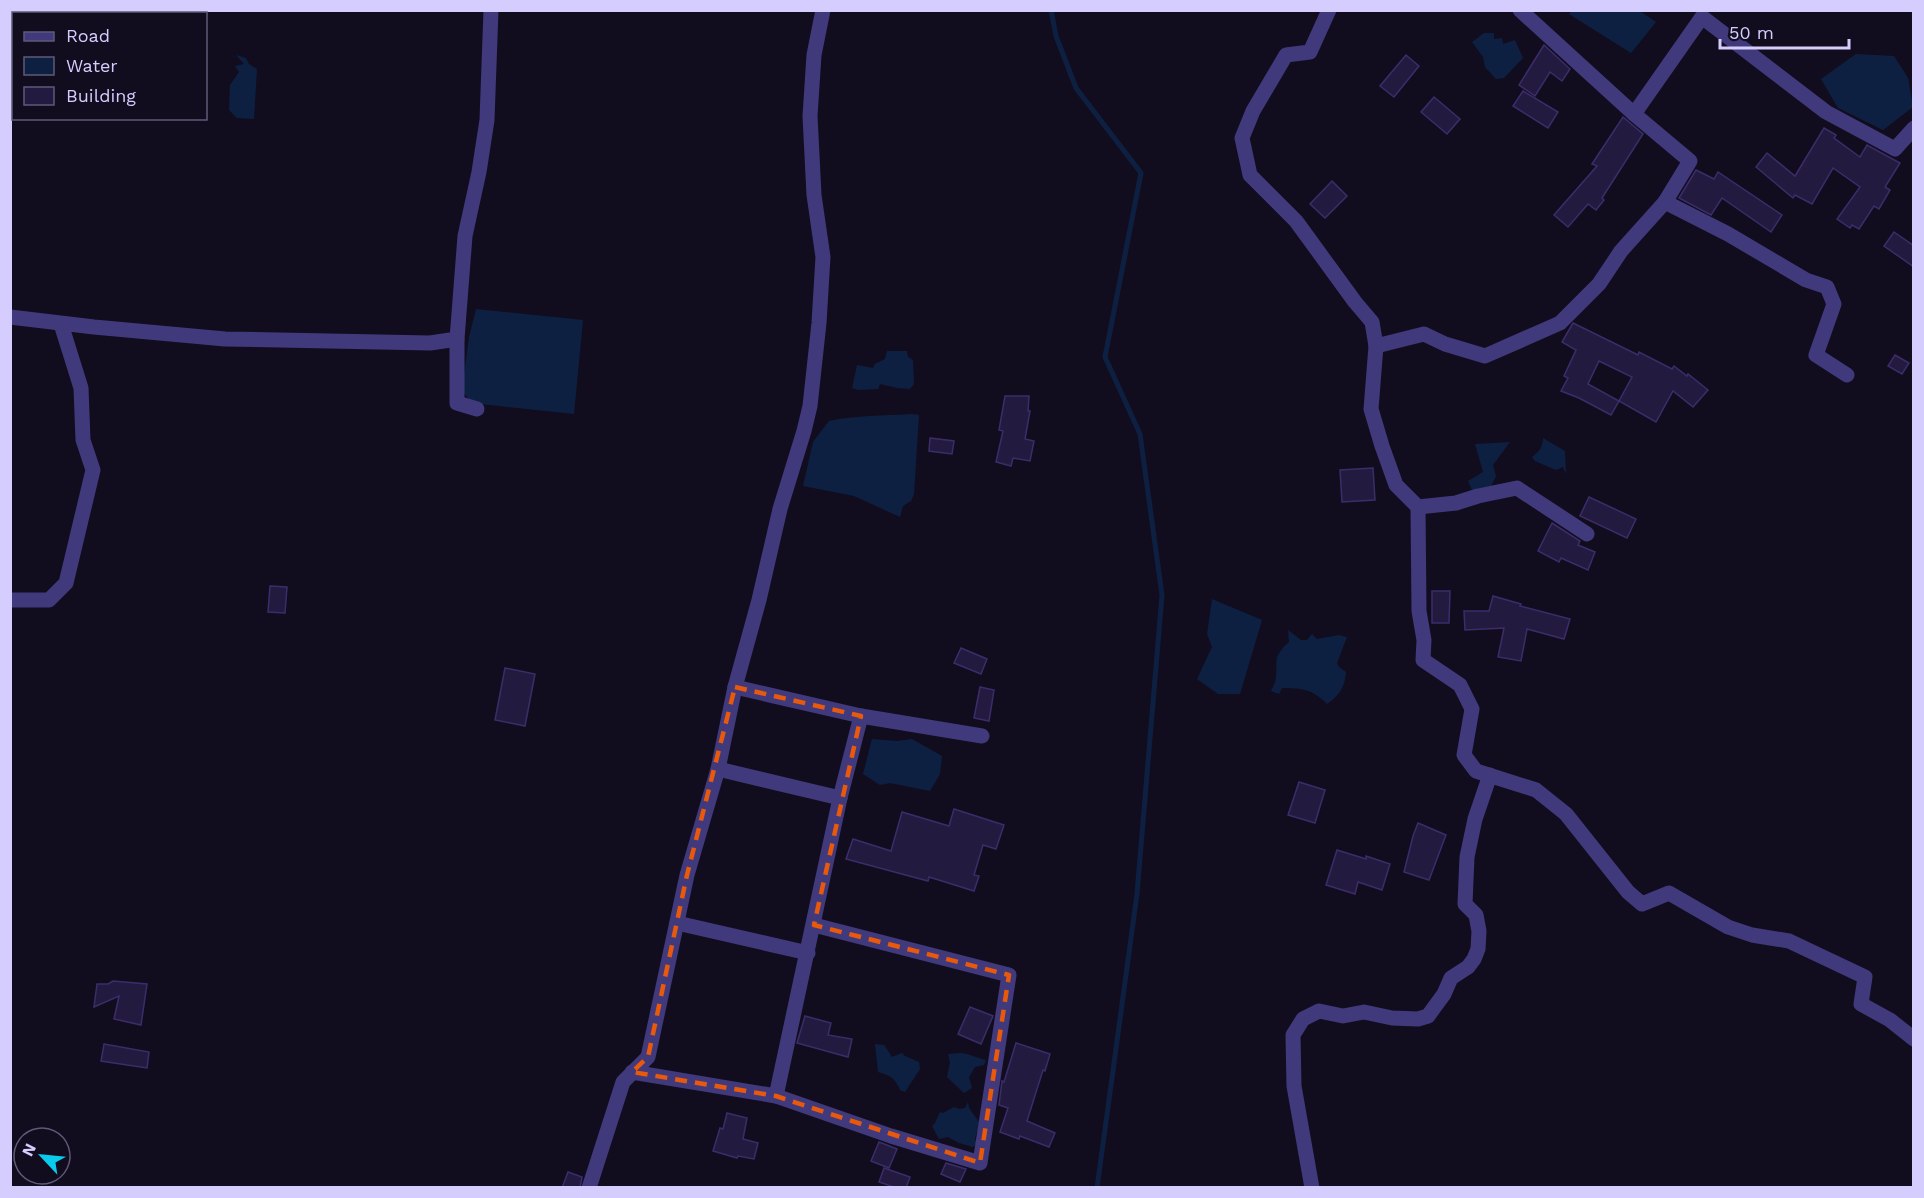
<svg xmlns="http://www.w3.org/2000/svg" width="1924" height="1198" font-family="'Work Sans',sans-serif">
<rect width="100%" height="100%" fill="#110d1f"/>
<g fill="#0e2042">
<path d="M 1572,11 L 1640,11 L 1656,22 L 1631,53 L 1569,14 Z"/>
<path d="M 1484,33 L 1494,33 L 1494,39 L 1502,38 L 1503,44 L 1515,40 L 1523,58 L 1504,78 L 1496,79 L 1485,67 L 1483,57 L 1472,42 Z"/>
<path d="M 1856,54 L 1894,56 L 1908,78 L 1913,107 L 1883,130 L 1838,108 L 1821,79 Z"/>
<path d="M 236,55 L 246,58 L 249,64 L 257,69 L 254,119 L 237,118 L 229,110 L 230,85 L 239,72 L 235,66 L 244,64 Z"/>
<path d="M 476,309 L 583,320 L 574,414 L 471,403 L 462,390 L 469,337 Z"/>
<path d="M 887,351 L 907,351 L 908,357 L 913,360 L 914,384 L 910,389 L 897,388 L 880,384 L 878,389 L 858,390 L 852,388 L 857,365 L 873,368 L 875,364 L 885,359 Z"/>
<path d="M 911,414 L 919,415 L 914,494 L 911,501 L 903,506 L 900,517 L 854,496 L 803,486 L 813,442 L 829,421 C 856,415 883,416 911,414 Z"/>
<path d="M 1543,438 L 1565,451 L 1566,474 L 1563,467 L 1556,470 L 1535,461 L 1532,457 C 1539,452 1543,447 1543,438 Z"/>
<path d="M 1510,442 L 1493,465 L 1496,476 L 1491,486 L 1472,490 L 1468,481 L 1483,472 L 1475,444 Z"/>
<path d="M 1212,599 L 1262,620 L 1240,694 L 1218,694 L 1197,679 L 1212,647 L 1207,634 Z"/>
<path d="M 1288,630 L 1301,640 L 1307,640 L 1312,634 L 1317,639 L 1339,635 L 1347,637 L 1337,663 L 1339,667 L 1346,672 C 1345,687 1339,696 1327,704 C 1313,689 1301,688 1282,688 L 1279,694 L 1271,691 C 1273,687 1276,682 1276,677 C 1278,659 1272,658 1289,642 Z"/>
<path d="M 872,739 L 897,741 L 912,739 L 942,756 L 940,774 L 930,791 L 890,783 L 880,785 L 863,774 Z"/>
<path d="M 875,1044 L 884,1045 L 892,1057 L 902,1053 L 905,1056 L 919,1062 L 920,1069 L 905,1092 L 900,1090 C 895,1078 890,1075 878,1072 Z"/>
<path d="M 961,1053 C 971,1054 977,1058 986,1060 L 984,1065 L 975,1067 L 969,1077 L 972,1088 L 964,1093 L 947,1077 L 950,1062 L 948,1054 Z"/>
<path d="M 968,1102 L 969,1108 L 979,1122 L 975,1139 L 977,1143 L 973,1147 L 959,1143 L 948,1137 L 939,1139 L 932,1126 L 935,1123 L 940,1112 L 943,1113 L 954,1107 L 959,1109 L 965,1108 Z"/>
</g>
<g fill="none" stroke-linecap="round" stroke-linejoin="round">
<path stroke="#0e2042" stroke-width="5" d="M 1051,10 L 1056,36 L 1076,88 L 1141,173 L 1105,357 L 1140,434 L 1162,595 L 1137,894 L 1097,1188"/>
</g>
<g fill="#231a3f" stroke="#3c2d6a" stroke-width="1.5">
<path d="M 1544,45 L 1570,69 L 1562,81 L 1550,72 L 1535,96 L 1519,85 Z"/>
<path d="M 1406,55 L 1419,66 L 1394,97 L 1380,86 Z"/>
<path d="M 1523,91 L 1558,112 L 1548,128 L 1513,106 Z"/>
<path d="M 1434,97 L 1460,119 L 1447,134 L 1421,112 Z"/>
<path d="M 1623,117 L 1643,134 L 1602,198 L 1604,200 L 1596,210 L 1588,204 L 1568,227 L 1554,215 L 1597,166 L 1592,164 Z"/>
<path d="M 1824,128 L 1836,135 L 1834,138 L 1860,157 L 1867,145 L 1900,163 L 1885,187 L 1890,190 L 1879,209 L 1874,206 L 1859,229 L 1852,225 L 1850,228 L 1837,219 L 1860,187 L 1833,168 L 1812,204 L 1795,195 L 1793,198 L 1756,167 L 1767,153 L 1795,176 Z"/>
<path d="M 1696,170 L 1714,179 L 1718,172 L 1782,215 L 1771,232 L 1722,198 L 1711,215 L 1679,198 Z"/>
<path d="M 1332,181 L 1347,196 L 1325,218 L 1310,204 Z"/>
<path d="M 1894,232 L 1914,246 L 1914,267 L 1884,246 Z"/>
<path d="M 1573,323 L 1638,355 L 1639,352 L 1672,369 L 1674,366 L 1687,376 L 1688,374 L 1708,390 L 1693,407 L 1673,391 L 1656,422 L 1619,401 L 1632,377 L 1599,361 L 1588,384 L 1619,401 L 1611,415 L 1579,398 L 1561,391 L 1568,378 L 1564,376 L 1576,350 L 1562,342 Z"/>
<path d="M 1895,355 L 1909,363 L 1902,374 L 1888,366 Z"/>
<path d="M 1005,396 L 1029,396 L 1028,411 L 1030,411 L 1025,439 L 1034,441 L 1030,461 L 1013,458 L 1011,466 L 996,462 L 1003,431 L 999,430 Z"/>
<path d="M 930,438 L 954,441 L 952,454 L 929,451 Z"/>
<path d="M 1373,468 L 1375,500 L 1342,502 L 1340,470 Z"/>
<path d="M 1589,497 L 1636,519 L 1627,538 L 1580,516 Z"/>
<path d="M 1552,523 L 1580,541 L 1578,545 L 1595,552 L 1588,570 L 1561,558 L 1559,562 L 1538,551 Z"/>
<path d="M 270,586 L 287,587 L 285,613 L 268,612 Z"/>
<path d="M 1432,591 L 1450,591 L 1449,623 L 1432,623 Z"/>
<path d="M 1493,596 L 1521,604 L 1520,606 L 1570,619 L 1564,639 L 1527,629 L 1521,661 L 1498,657 L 1504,628 L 1465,630 L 1464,611 L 1489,611 Z"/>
<path d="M 961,648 L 987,659 L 981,674 L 954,663 Z"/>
<path d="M 505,668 L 535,674 L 525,726 L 495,720 Z"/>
<path d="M 980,687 L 994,690 L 989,721 L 974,718 Z"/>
<path d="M 1299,782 L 1325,790 L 1315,823 L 1288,815 Z"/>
<path d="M 954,809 L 1004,825 L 996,849 L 983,845 L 974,875 L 979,876 L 974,891 L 929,877 L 928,881 L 846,859 L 853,839 L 891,851 L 902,812 L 949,826 Z"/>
<path d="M 1418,823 L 1446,835 L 1429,880 L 1404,872 L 1413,836 Z"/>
<path d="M 1337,850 L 1366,859 L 1366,856 L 1390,864 L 1382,890 L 1358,882 L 1355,894 L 1326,885 Z"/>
<path d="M 113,981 L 147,984 L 141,1025 L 114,1019 L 119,996 L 94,1007 L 97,984 L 108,984 Z"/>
<path d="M 970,1007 L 993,1016 L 981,1044 L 958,1034 Z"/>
<path d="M 805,1016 L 831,1023 L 828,1035 L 852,1039 L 848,1057 L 797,1043 Z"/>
<path d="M 1016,1043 L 1050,1054 L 1045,1071 L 1043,1070 L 1027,1121 L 1055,1133 L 1049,1147 L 1020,1136 L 1019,1139 L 1000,1132 L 1008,1108 L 999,1105 L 1002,1081 L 1004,1082 Z"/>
<path d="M 104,1044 L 149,1052 L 147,1068 L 101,1061 Z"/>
<path d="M 727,1113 L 747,1118 L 743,1139 L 758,1143 L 754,1159 L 738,1156 L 737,1158 L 713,1151 L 720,1128 L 723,1129 Z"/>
<path d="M 879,1142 L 897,1149 L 889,1168 L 871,1161 Z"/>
<path d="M 946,1163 L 966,1169 L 960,1182 L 941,1174 Z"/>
<path d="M 884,1168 L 910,1177 L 906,1188 L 897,1188 L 879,1182 Z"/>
<path d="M 568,1172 L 582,1177 L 580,1188 L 562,1188 Z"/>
</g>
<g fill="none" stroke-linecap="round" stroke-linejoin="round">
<g stroke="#403a7c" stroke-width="15">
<path d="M 1329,10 L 1310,52 L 1286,55 L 1253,111 L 1242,138 L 1250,175 L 1296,221 L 1355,302 L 1372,322 L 1376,346 L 1371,409 L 1382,446 L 1396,485 L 1418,507 L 1456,503 L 1478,496 L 1517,488 L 1587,534"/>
<path d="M 1520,10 L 1634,114"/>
<path d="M 1665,202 L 1728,234 L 1806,280 L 1827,287 L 1834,304 L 1816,355 L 1847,375"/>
<path d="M 10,317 L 94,327 L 225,339 L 430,343 L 457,339 L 465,236 L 479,172 L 487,120 L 491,10"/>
<path d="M 457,339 L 457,403 L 477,409"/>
<path d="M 1376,346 L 1424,334 L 1445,344 L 1485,356 L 1560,323 L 1599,284 L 1621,251 L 1665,202 L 1690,161 L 1634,114 L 1702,17 L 1826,112 L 1895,149 L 1914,128"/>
<path d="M 1418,507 L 1419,611 L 1424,640 L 1423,660 L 1460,685 L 1472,709 L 1464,755 L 1476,771 L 1536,790 L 1566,814 L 1628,892 L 1642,904 L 1669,893 L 1728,927 L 1752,935 L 1789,941 L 1865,977 L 1861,1004 L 1890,1020 L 1914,1039"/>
<path d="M 10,600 L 49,600 L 66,583 L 93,470 L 83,440 L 81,388 L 61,324"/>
<path d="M 735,687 L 861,716 L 982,736"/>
<path d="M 718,769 L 840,798"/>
<path d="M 677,923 L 808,953"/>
<path d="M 632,1072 L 776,1096 L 891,1136 L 980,1163 L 1009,975 L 814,925"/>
<path d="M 776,1096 L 840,798 L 861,716"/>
<path d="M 589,1188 L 623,1082 L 648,1057 L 687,875 L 718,769 L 735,687 L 759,600 L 780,509 L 804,431 L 810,406 L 819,323 L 823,257 L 814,195 L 810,116 L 814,55 L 823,10"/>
<path d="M 1312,1188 L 1294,1086 L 1293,1035 L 1303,1019 L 1319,1011 L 1343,1016 L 1364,1012 L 1392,1018 L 1418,1019 L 1428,1016 L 1444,994 L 1451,978 L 1468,967 L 1474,959 L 1478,949 L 1479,931 L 1476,915 L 1465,904 L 1467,857 L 1475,819 L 1490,775"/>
</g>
</g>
<path fill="none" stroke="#e8590c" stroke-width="4.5" stroke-dasharray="12 8" stroke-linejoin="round" d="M 735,687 L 861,716 L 814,925 L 1009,975 L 980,1163 L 776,1096 L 632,1072 L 648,1057 L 687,875 Z"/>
<rect width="1924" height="1198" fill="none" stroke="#d5cdfd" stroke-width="24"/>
<rect x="12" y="12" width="195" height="108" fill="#110d1f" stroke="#5f5a78" stroke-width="1.5"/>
<rect x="24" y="32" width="30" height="9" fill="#403a7c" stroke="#5f5a78" stroke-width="1.5"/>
<text x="66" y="42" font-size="18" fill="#d5cdfd">Road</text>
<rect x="24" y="57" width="30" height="18" fill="#0e2042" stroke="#5f5a78" stroke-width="1.5"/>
<text x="66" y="72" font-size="18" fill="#d5cdfd">Water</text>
<rect x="24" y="87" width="30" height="18" fill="#231a3f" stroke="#5f5a78" stroke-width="1.5"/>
<text x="66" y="102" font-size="18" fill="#d5cdfd">Building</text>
<g transform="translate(42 1156) rotate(296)"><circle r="28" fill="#110d1f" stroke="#5f5a78" stroke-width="1.5"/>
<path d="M0-4.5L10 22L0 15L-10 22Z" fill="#0acbec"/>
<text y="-9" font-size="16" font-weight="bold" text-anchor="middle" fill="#d5cdfd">N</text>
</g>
<path d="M1720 39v9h129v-9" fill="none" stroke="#d5cdfd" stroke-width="3"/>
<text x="1729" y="39" font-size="18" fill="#d5cdfd" stroke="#110d1f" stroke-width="4.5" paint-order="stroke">50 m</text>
</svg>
